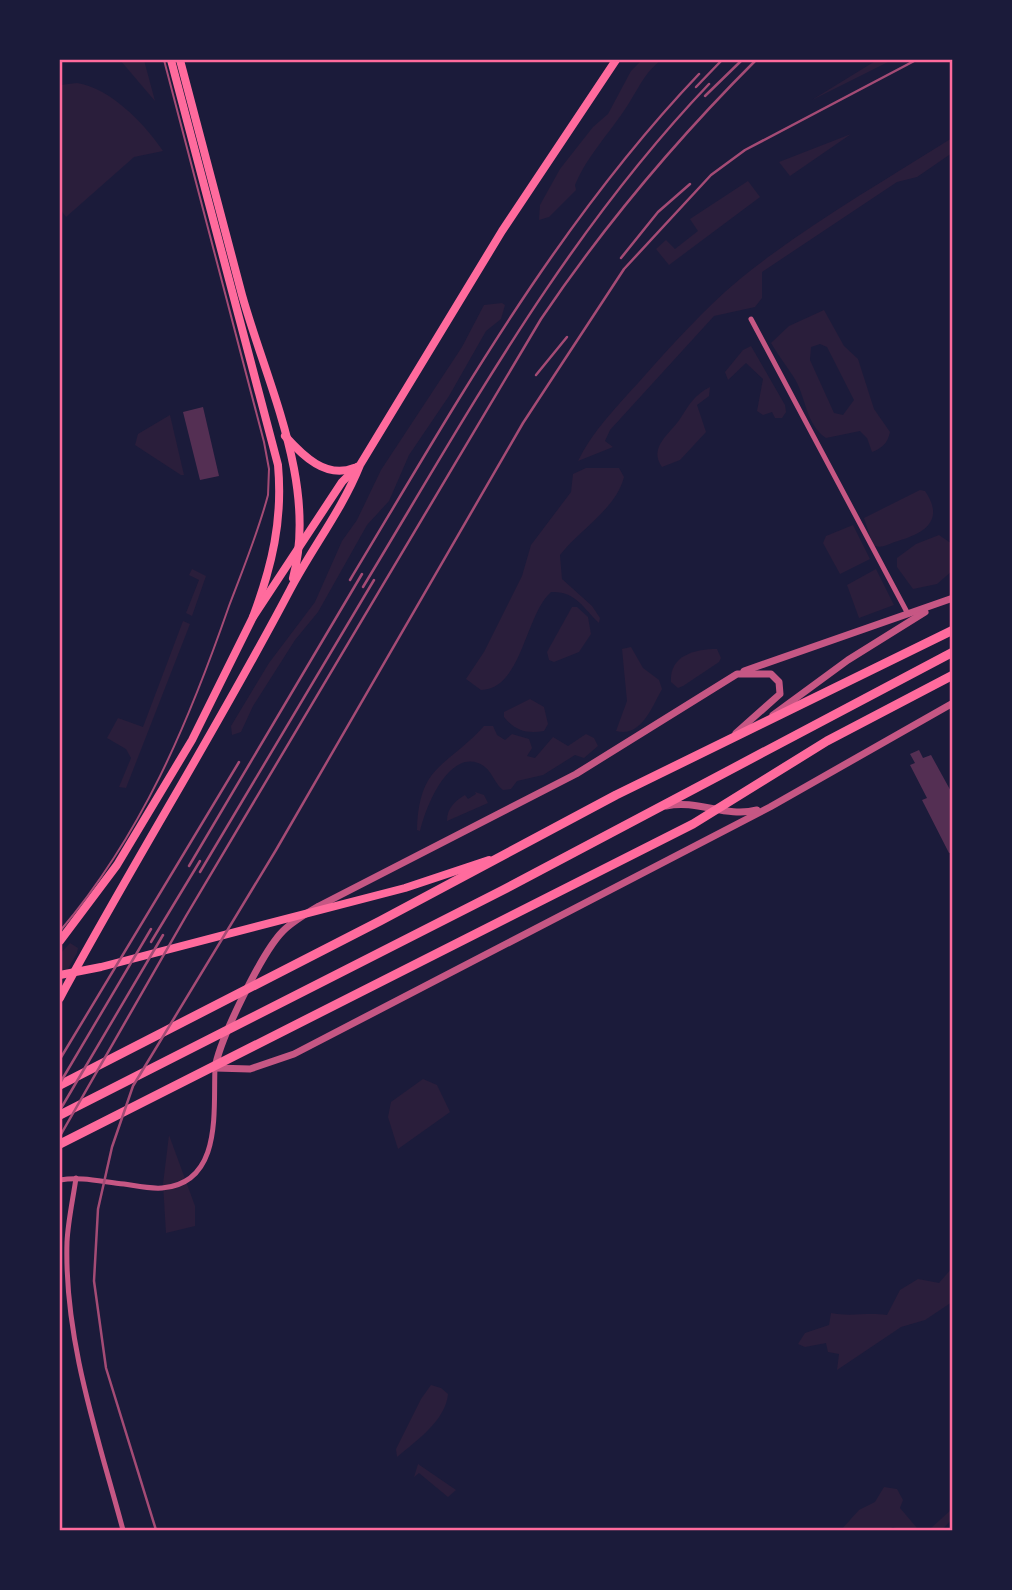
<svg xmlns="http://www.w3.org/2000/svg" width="1012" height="1590" font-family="'Sofia Sans Condensed',sans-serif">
<rect width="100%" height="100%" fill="#1b1b3a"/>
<g fill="#2a1e3b" fill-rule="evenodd">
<path d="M 120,60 L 144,60 L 155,101 Z"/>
<path d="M 642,60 L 661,60 C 646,72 642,82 632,98 C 614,129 589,152 575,185 L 576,190 L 549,217 L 539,220 L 540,205 L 560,169 L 593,127 L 608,114 L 631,71 Z"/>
<path d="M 877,60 L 892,60 L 812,100 Z"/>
<path d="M 77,83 C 110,88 144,123 163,151 L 134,157 L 66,217 L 60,209 L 60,85 Z"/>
<path d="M 851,134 L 790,176 L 779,162 Z"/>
<path d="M 952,138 L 952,153 L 917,177 L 897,182 L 762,272 L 762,298 L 755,307 L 714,316 L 610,430 L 605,441 L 613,447 L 578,461 C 592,432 617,406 639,382 C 671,346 703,310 740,279 C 805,226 881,183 952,138 Z"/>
<path d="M 748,181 L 760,197 L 669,265 L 656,249 L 666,240 L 675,249 L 698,231 L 690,219 Z"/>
<path d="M 502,303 L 505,305 L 501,319 L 486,331 L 449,396 L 409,455 L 389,501 L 367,525 L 318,612 L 295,640 L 253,706 L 241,732 L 232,735 L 231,726 L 269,663 L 315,602 L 342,541 L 357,520 L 381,470 L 462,347 L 484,305 Z"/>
<path d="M 824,310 L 844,346 L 858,359 L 874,409 L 890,432 C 888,442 883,448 872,452 L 867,438 L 860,431 L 826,438 C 805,424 806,395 793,376 C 786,365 778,355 771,343 L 789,326 ZM 820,344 L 827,347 L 854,400 L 843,415 L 834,413 L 810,360 L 811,347 Z"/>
<path d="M 751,346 L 785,405 L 786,412 L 782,418 L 775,418 L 772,412 L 763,415 L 757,411 L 763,379 L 746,363 L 728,380 L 725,372 L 743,350 Z"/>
<path d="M 710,387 L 709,396 L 697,405 L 706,432 L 680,460 L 662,467 C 648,447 670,434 680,419 C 689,405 694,395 710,387 Z"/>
<path d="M 170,415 L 184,475 L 181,475 L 135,445 L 138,434 Z"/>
<path d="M 586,468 L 619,468 L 624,477 C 616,509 580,529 560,555 L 562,579 L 592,606 L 600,618 L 599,623 C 583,608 576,591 551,592 C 525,615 522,689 481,690 L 466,679 L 484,652 L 522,576 L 531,545 L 571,492 L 573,474 Z"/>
<path d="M 920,490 L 925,491 C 945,520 925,533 898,541 C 889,543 882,550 873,545 L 864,518 Z"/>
<path d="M 853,525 L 870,559 L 840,574 L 823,543 L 826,536 Z"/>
<path d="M 939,535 L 952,544 L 952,571 L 937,584 L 913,589 L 897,567 L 897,558 L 916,544 Z"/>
<path d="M 192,569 L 206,576 L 192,616 L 186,613 L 199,580 L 189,575 Z"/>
<path d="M 876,569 L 894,605 L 859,618 L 847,585 Z"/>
<path d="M 572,607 L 577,607 L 588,617 L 591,634 L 579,652 L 554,662 L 549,660 L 547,652 Z"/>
<path d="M 183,621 L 190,624 L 126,788 L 119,787 L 131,758 L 126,749 L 107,738 L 118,718 L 143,727 Z"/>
<path d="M 631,647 L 643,668 L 659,680 L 662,689 C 652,707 641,738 616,731 L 627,701 L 622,649 Z"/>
<path d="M 717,649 L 721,658 L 719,662 L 683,686 L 678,688 L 671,682 C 669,655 696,649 717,649 Z"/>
<path d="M 530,699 L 544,707 L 548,724 L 544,731 C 527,734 515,731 504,717 L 504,712 Z"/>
<path d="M 484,726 L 493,726 L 497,735 L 505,740 L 512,734 L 529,739 L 532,748 L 527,756 L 535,758 L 553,737 L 568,746 L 586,734 L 594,738 L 598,746 L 584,758 L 575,755 L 543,775 L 517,781 L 511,789 L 503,790 C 493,782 492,768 478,763 C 447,752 425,809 420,831 L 417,830 C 419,764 446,768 484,726 Z"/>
<path d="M 475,792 L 484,795 L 488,803 L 447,821 C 447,808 455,801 465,795 L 468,799 L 476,794 Z"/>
<path d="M 70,943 L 78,948 L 77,953 L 60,983 L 60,954 Z"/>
<path d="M 423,1079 L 437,1085 L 450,1112 L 398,1149 L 388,1117 L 391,1102 Z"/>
<path d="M 169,1135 L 195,1206 L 195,1226 L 166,1233 L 163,1184 Z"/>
<path d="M 952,1268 L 952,1302 L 925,1320 L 901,1327 L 837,1370 L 839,1354 L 828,1352 L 826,1343 L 805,1347 L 798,1344 L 805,1333 L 829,1325 L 831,1313 C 851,1317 867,1312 887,1315 L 900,1290 L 918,1279 L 939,1283 Z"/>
<path d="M 431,1385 L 441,1388 L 448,1394 C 446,1420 416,1441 397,1457 L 396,1449 L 421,1399 Z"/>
<path d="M 418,1464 L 456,1490 L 448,1497 L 419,1473 L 414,1477 Z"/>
<path d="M 884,1487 L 897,1489 L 903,1500 L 900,1508 L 917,1528 L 930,1529 L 952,1509 L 952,1519 L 942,1530 L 900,1530 L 893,1527 L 886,1530 L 841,1530 L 859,1510 L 875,1502 Z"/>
</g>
<g fill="#542f53">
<path d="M 203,407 L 219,476 L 200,480 L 183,412 Z"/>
<path d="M 919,750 L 923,758 L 931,755 L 953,795 L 953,852 L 949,853 L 922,800 L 927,798 L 910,765 L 915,763 L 910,754 Z"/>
</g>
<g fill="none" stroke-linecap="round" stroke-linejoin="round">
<g stroke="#c65784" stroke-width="5">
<path d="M 751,319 L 908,614"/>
<path d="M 76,1178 C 73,1199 68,1221 67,1242 C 64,1340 98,1437 123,1530"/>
<path d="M 60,1180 C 81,1176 103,1182 124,1184 C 137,1186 150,1189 162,1188 C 223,1183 213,1110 215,1068"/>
</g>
<g stroke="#c65784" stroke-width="7">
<path d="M 744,671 L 953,598"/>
<path d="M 773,715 L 848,660 L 925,612"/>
<path d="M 736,733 L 780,694 L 779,682 L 771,674 L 737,674 L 576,774 L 319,906 C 307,913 293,921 283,931 C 262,952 220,1039 215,1068 L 250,1069 L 294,1054 L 770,807 L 953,703"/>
<path d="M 666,806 C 698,799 725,818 757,810"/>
</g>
<g stroke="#ff6b9d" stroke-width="8">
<path d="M 171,60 L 278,465 C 283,520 272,566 253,617"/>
<path d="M 180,60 C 201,138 221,217 242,295 C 267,384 318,485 293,578"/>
<path d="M 285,436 C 303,456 326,479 354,468"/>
<path d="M 60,941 L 117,865 L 192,740 L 253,617 L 342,482 L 357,467"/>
<path d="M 60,975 L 101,967 L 405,888 L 489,860"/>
<path d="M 60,998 C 134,861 217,729 290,590 C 312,548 342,510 360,465 L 502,231 L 616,60"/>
</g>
<g stroke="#ff6b9d" stroke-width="9">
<path d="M 60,1085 L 380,921 L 616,795 L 953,630"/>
<path d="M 60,1115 L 503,890 L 953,652"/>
<path d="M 60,1144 L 693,824 L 827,741 L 953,675"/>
</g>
<path stroke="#a44b75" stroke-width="2" d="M 60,931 C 142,834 188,724 229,606 C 243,569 258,533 268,495 L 269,469 L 264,442 L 164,60"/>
<g stroke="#a44b75" stroke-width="2.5">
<path d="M 696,87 L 722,60"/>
<path d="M 705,96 L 742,60"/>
<path d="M 621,258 L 658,212 L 690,184"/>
<path d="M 536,375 L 567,337"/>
<path d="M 350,580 C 456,404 556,224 699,74"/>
<path d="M 363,587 C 470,410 565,235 709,84"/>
<path d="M 189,866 L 362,574"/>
<path d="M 200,872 L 374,580"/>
<path d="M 151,942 L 200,861"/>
<path d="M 60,1059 L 239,762"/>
<path d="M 60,1083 L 151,929"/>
<path d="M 60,1110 L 163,935"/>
<path d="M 60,1136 L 186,916 L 541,319 C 605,224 676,140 756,60"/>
<path d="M 156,1530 L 106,1368 L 94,1281 L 98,1209 L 112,1147 L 133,1086 L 276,850 L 523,423 L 624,269 L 711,175 L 745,150 L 916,60"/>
</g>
</g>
<rect width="1012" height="1590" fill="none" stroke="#1b1b3a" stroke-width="122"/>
<rect x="61" y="61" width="890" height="1468" fill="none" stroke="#ff6b9d" stroke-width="2.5"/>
</svg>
